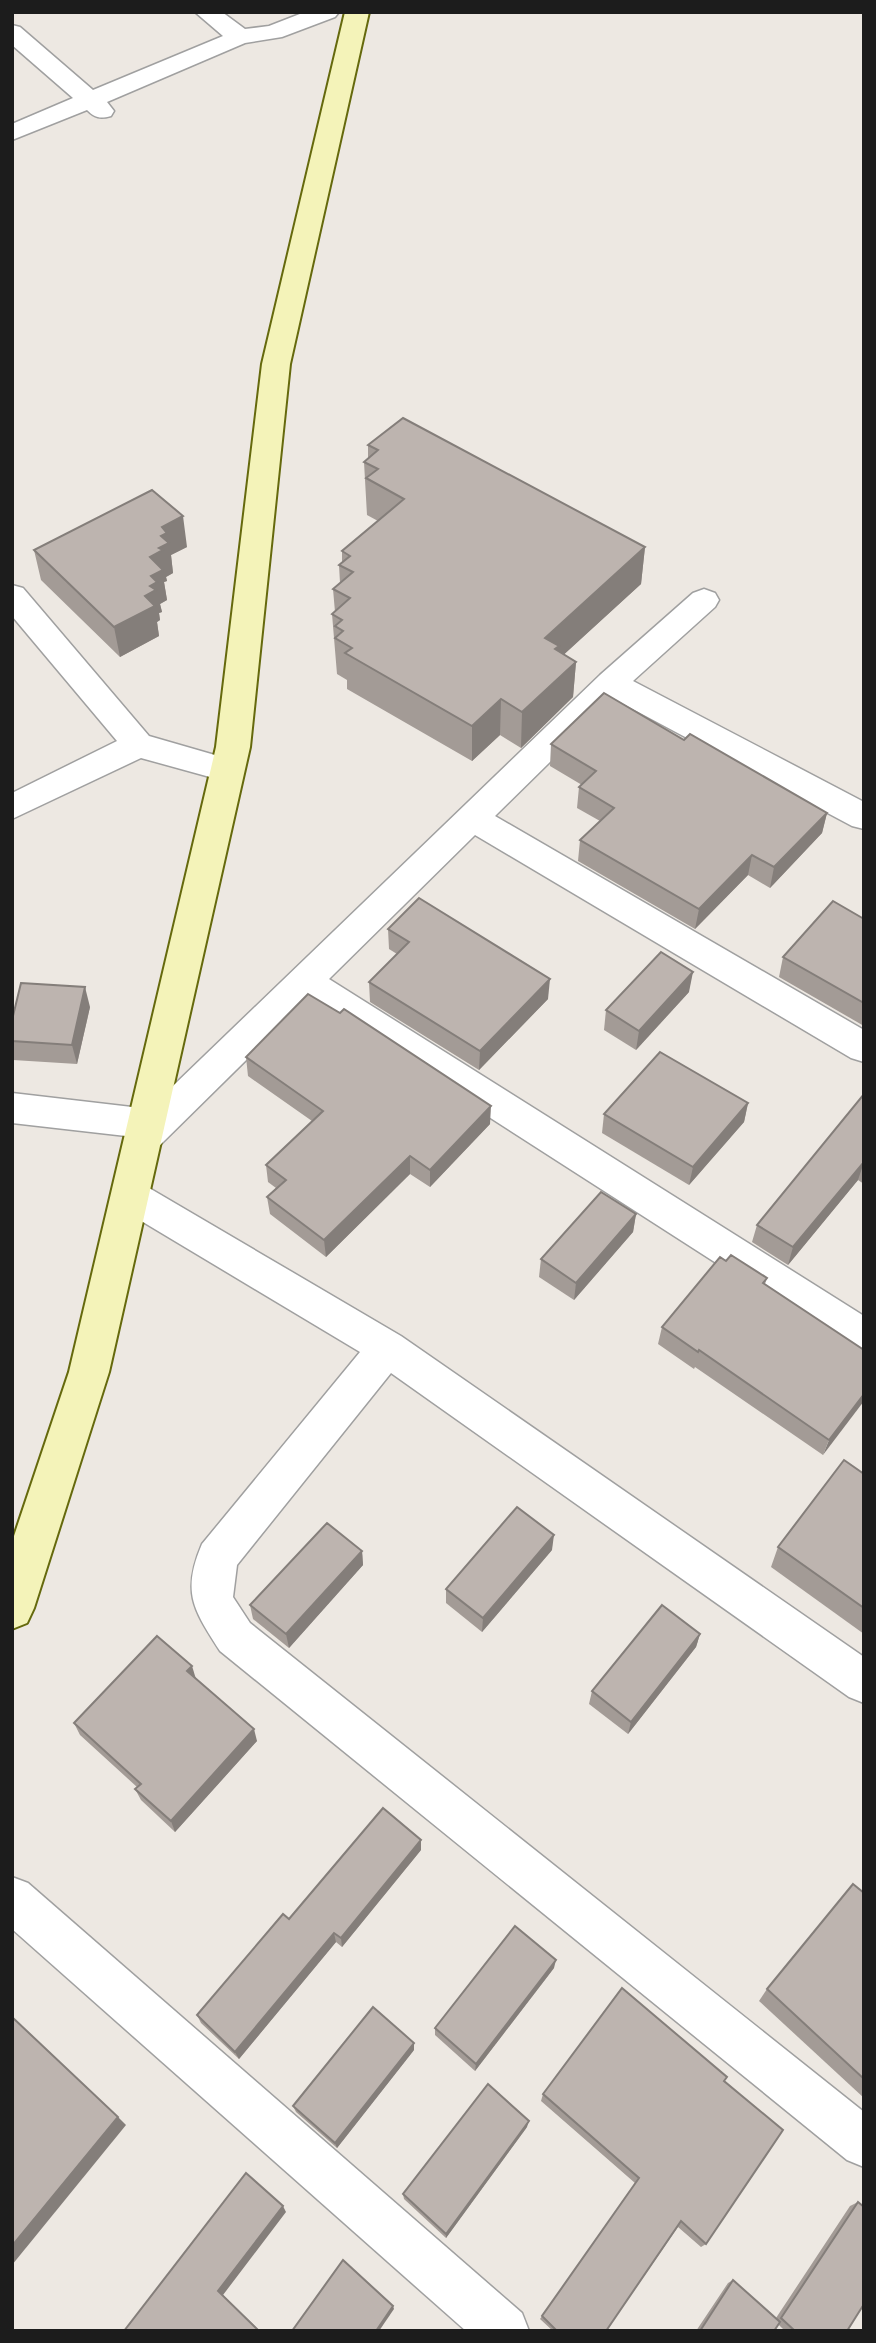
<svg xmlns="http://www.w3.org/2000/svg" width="876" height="2343" font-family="Raleway,sans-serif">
<rect width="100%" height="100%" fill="#ede8e2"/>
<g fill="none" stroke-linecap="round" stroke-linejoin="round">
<defs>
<g id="street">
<path d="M 195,12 L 222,12 L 245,29 L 269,26 L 305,12 L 339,12 L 335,17 L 282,37 L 245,43 L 107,102 L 114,111 L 111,116 C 100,119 95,118 87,110 L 12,140 L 12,124 L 73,98 L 12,45 L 12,25 L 20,27 L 93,90 L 223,36 Z"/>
<path d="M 12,585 L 23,588 L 149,736 L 239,762 L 244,770 L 239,778 L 228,782 L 141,758 L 12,819 L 12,793 L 117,741 L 12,616 Z"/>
<path d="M 704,589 L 715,593 L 719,600 L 715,607 L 633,681 L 864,802 L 864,829 L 852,826 L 614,699 L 495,816 L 864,1030 L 864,1062 L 851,1058 L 475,835 L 329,979 L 864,1316 L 864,1354 L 850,1349 L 307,1000 L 157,1148 L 144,1152 L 131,1148 L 126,1136 L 12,1123 L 12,1093 L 149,1109 L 600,675 L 693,593 Z"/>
<path d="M 131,1180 L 144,1185 L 401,1336 L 864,1657 L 864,1703 L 849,1697 L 391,1373 L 237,1565 L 233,1597 L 250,1623 L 864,2112 L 864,2167 L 847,2160 L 220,1651 C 194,1610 181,1593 202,1544 L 360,1352 L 118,1207 L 112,1196 L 118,1185 Z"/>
<path d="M 12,1877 L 28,1883 L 522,2313 L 529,2331 L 466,2331 L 12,1929 Z"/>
</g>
<path id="secondary" d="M 345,12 L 369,12 L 290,364 L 250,747 L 109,1372 L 34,1608 L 27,1623 L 12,1629 L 12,1542 L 69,1372 L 216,747 L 262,364 Z"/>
</defs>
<use href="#street" stroke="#a0a0a0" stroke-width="3"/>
<use href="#secondary" stroke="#65690d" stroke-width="4"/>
<use href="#street" fill="#fff" fill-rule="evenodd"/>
<use href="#secondary" fill="#f4f3b9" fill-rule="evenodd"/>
</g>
<g fill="#a39b96">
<path d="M 368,445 L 645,547 L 641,584 L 564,654 L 576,662 L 573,697 L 521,748 L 500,735 L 472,761 L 347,689 L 347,680 L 337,674 L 332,614 L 335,612 L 333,589 L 340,583 L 339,565 L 342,563 L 342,551 L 378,521 L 367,515 L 364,462 L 368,459 Z"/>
<path d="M 187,547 L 171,555 L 173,573 L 166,577 L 167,581 L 164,582 L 167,600 L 160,604 L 162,612 L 159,613 L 160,620 L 157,622 L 159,636 L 120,657 L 41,580 L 34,550 Z"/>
<path d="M 684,740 L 827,813 L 822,833 L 770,888 L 748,875 L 695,929 L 578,861 L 580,840 L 600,821 L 577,808 L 579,787 L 582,785 L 550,766 L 551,744 Z"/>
<path d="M 864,919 L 864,1026 L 779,977 L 783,957 Z"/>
<path d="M 388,929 L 548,999 L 479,1070 L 370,1002 L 369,982 L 397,954 L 389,949 Z"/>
<path d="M 689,992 L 636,1050 L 604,1030 L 606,1010 Z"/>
<path d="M 90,1007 L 77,1064 L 13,1060 L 12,1020 Z"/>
<path d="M 246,1057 L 490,1124 L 430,1187 L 410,1174 L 326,1257 L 270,1214 L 267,1197 L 276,1188 L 268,1182 L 266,1165 L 312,1121 L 248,1076 Z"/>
<path d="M 864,1094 L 864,1184 L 858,1180 L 788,1265 L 752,1242 L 757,1225 Z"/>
<path d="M 748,1103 L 744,1122 L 689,1185 L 602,1133 L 604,1114 Z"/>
<path d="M 636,1214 L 633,1232 L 574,1300 L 539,1277 L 541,1259 Z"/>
<path d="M 726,1261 L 767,1278 L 765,1284 L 864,1350 L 823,1455 L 695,1367 L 694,1369 L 658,1344 L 662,1327 Z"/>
<path d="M 864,1474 L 864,1634 L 771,1567 L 778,1547 Z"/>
<path d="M 552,1550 L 482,1632 L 446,1603 L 446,1589 Z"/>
<path d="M 362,1551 L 363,1565 L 289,1648 L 253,1619 L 250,1605 Z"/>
<path d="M 700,1634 L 696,1647 L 628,1734 L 589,1704 L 592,1691 Z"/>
<path d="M 196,1679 L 257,1741 L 175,1832 L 141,1800 L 135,1789 L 137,1787 L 80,1735 L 74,1723 Z"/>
<path d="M 421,1850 L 342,1947 L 336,1942 L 239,2059 L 201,2023 L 197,2015 L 289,1919 Z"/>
<path d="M 864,1893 L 864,2098 L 759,2001 L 767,1989 Z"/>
<path d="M 554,1968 L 475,2071 L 435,2035 L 435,2028 Z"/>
<path d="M 414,2050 L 337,2148 L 296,2112 L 293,2106 Z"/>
<path d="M 724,2081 L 706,2244 L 701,2247 L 678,2227 L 606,2331 L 553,2331 L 540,2319 L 635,2183 L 541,2101 L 543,2094 Z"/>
<path d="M 527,2127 L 446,2238 L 404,2199 L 403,2194 Z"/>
<path d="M 858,2202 L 847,2331 L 785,2331 L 778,2324 L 774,2331 L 696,2331 L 728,2283 L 733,2280 L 776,2318 L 850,2206 Z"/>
</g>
<g fill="#847e7a">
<path d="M 183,516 L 187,547 L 171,555 L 173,573 L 166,577 L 167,581 L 164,582 L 167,600 L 160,604 L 162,612 L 159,613 L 160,620 L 157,622 L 159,636 L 120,657 L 114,627 L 145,596 L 150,557 L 161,536 L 162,527 Z"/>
<path d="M 645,547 L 641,584 L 558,660 L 576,662 L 573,697 L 521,748 L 522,712 L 545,638 Z"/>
<path d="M 501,699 L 500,735 L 472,761 L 472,726 Z"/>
<path d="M 827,813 L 822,833 L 770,888 L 774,867 Z"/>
<path d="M 752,855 L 748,875 L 695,929 L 699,909 Z"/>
<path d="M 693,972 L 689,992 L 636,1050 L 639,1031 Z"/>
<path d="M 550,979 L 548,999 L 479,1070 L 480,1051 Z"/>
<path d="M 85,987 L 90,1007 L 77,1064 L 72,1045 Z"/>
<path d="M 748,1103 L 744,1122 L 689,1185 L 693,1167 Z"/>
<path d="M 491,1106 L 490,1124 L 430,1187 L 430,1170 Z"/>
<path d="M 410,1156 L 410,1174 L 326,1257 L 324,1240 Z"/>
<path d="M 864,1162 L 858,1180 L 788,1265 L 793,1247 Z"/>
<path d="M 636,1214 L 633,1232 L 574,1300 L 576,1283 Z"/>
<path d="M 864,1394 L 864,1401 L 823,1455 L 829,1440 Z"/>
<path d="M 554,1535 L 552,1550 L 482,1632 L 483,1618 Z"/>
<path d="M 362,1551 L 363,1565 L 289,1648 L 286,1634 Z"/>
<path d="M 700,1634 L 696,1647 L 628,1734 L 631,1722 Z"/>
<path d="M 192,1666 L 196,1679 L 187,1671 Z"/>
<path d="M 254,1729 L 257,1741 L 175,1832 L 171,1821 Z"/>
<path d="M 421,1840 L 421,1850 L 342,1947 L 341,1938 Z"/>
<path d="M 334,1933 L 336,1942 L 239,2059 L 235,2052 Z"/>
<path d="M 556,1960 L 554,1968 L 475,2071 L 476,2064 Z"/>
<path d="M 414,2043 L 414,2050 L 337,2148 L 335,2143 Z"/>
<path d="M 118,2117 L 126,2125 L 12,2265 L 12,2246 Z"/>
<path d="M 529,2121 L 527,2127 L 446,2238 L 446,2234 Z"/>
<path d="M 283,2206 L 286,2212 L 223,2295 L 260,2331 L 259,2331 L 218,2291 Z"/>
<path d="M 393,2306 L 394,2309 L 379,2331 L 376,2331 Z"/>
</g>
<g fill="#bdb4af" stroke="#847e7a" stroke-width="2">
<path d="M 403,418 L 645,547 L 545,638 L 559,646 L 555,649 L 576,662 L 522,712 L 501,699 L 472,726 L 345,653 L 352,648 L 335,638 L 343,631 L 335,626 L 342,620 L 332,614 L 350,598 L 333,589 L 353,572 L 339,565 L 350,556 L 342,551 L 404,499 L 366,478 L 378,469 L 364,462 L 378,450 L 368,445 Z"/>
<path d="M 152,490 L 183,516 L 162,527 L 167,533 L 161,536 L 169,543 L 159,548 L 163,550 L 150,557 L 163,570 L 151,576 L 157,582 L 150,586 L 156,590 L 145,596 L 155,606 L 114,627 L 34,550 Z"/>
<path d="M 604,693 L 684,740 L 690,734 L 827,813 L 774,867 L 752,855 L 699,909 L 580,840 L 614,808 L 579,787 L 596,771 L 551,744 Z"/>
<path d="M 419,898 L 550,979 L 480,1051 L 369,982 L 409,942 L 388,929 Z"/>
<path d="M 833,901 L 864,919 L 864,1003 L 783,957 Z"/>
<path d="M 661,952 L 693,972 L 639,1031 L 606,1010 Z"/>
<path d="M 21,983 L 85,987 L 72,1045 L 12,1041 L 12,1020 Z"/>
<path d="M 308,994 L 340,1013 L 344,1009 L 491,1106 L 430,1170 L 410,1156 L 324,1240 L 267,1197 L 286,1180 L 266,1165 L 323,1111 L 246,1057 Z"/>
<path d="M 660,1052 L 748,1103 L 693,1167 L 604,1114 Z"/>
<path d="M 864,1094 L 864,1162 L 793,1247 L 757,1225 Z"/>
<path d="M 601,1192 L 636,1214 L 576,1283 L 541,1259 Z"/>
<path d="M 731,1255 L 767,1278 L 763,1283 L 864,1350 L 864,1394 L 829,1440 L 699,1350 L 698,1352 L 662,1327 L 720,1257 L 726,1261 Z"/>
<path d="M 844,1460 L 864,1474 L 864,1608 L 778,1547 Z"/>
<path d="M 517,1507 L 554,1535 L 483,1618 L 446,1589 Z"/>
<path d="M 327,1523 L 362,1551 L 286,1634 L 250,1605 Z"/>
<path d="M 662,1605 L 700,1634 L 631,1722 L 592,1691 Z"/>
<path d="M 157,1636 L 192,1666 L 187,1671 L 254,1729 L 171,1821 L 135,1789 L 141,1784 L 74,1723 Z"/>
<path d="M 383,1808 L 421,1840 L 341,1938 L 334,1933 L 235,2052 L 197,2015 L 283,1914 L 289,1919 Z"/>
<path d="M 853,1884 L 864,1893 L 864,2079 L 767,1989 Z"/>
<path d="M 515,1926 L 556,1960 L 476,2064 L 435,2028 Z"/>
<path d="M 622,1988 L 727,2077 L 724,2081 L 783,2130 L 706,2244 L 681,2221 L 606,2331 L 557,2331 L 542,2316 L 639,2178 L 543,2094 Z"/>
<path d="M 373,2007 L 414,2043 L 335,2143 L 293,2106 Z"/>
<path d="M 12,2017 L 118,2117 L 12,2246 Z"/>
<path d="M 488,2084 L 529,2121 L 446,2234 L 403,2194 Z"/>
<path d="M 246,2173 L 283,2206 L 218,2291 L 259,2331 L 124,2331 Z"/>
<path d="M 858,2202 L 864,2207 L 864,2304 L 847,2331 L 795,2331 L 781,2318 Z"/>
<path d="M 343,2260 L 393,2306 L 376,2331 L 292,2331 Z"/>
<path d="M 733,2280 L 780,2322 L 774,2331 L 700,2331 Z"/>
</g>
<rect width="876" height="2343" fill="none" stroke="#1c1c1c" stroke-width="28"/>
</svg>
